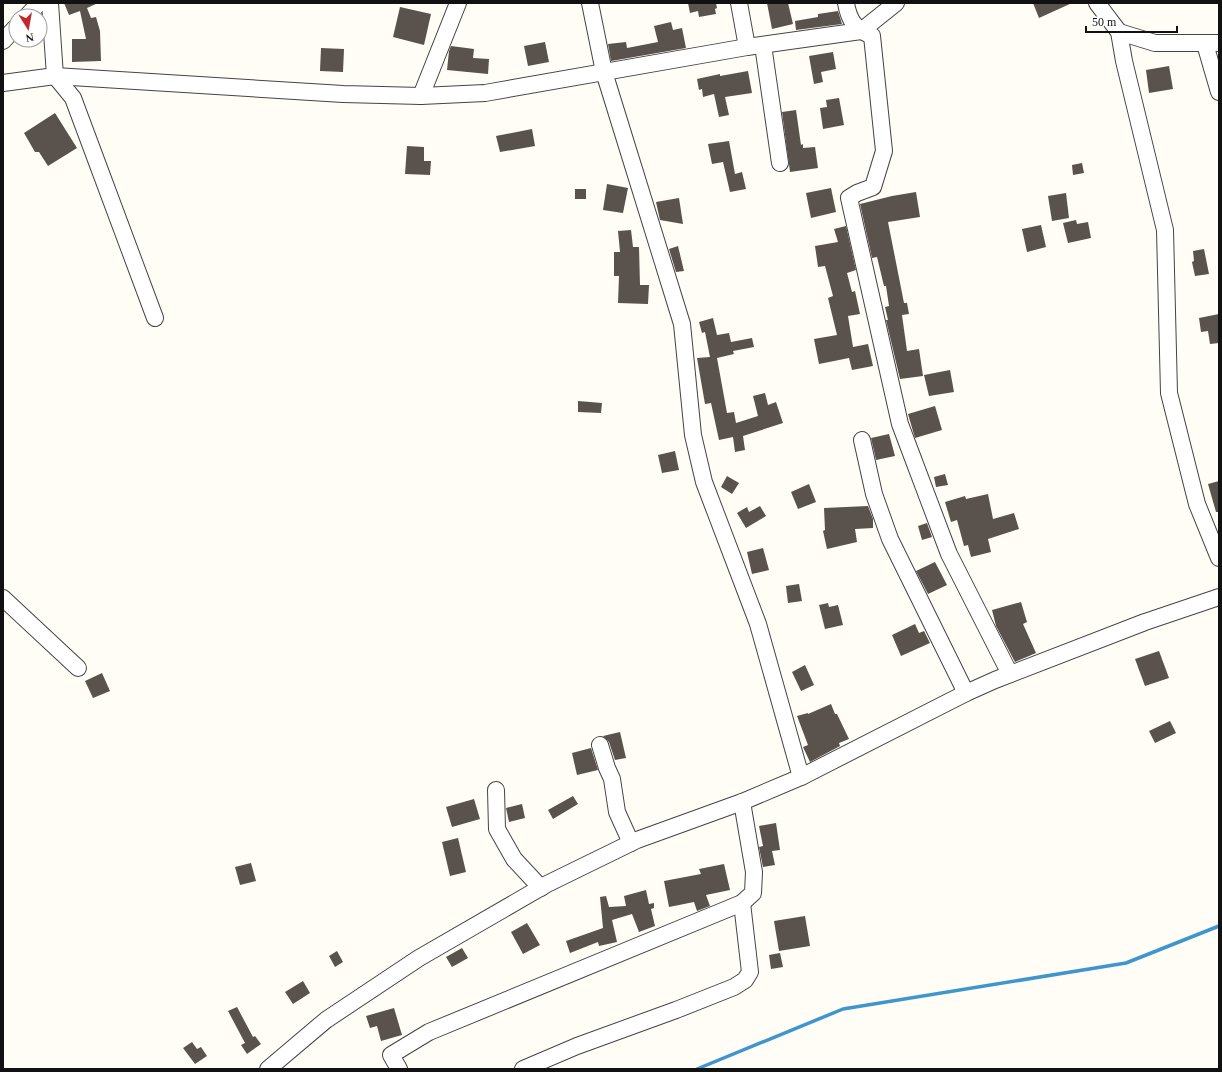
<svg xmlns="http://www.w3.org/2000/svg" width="1222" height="1072" font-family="Georgia,serif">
<rect width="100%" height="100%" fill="#fffdf5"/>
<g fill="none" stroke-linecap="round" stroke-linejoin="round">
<path stroke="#3f96cf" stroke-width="3.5" d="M 697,1069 L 843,1009 L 1126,963 L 1219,926"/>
</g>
<g fill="#5a524d">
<path d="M 64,3 L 98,3 L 87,8 L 91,18 L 96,17 L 100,31 L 101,61 L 72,62 L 72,39 L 86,39 L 80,11 L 69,15 Z"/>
<path d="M 688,3 L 716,3 L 717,8 L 715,9 L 716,14 L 699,17 L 698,11 L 690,13 Z"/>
<path d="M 767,3 L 788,3 L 793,24 L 772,29 Z"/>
<path d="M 1033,3 L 1072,3 L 1039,18 Z"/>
<path d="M 400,7 L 431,14 L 424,45 L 393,37 Z"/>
<path d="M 838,11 L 842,24 L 796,30 L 795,21 L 818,17 L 818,14 Z"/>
<path d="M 671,22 L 673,30 L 682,28 L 686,48 L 611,61 L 608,44 L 626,42 L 627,48 L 658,42 L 654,26 Z"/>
<path d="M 545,42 L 549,62 L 528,66 L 524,46 Z"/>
<path d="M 451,46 L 474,49 L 473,58 L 489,59 L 488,74 L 447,70 L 449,51 Z"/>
<path d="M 321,48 L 344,49 L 343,72 L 320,71 Z"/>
<path d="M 833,52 L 836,69 L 821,72 L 823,82 L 814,84 L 809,56 Z"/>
<path d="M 1169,66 L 1173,89 L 1149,93 L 1146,70 Z"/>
<path d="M 748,71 L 752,93 L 725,97 L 729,115 L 719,117 L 714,94 L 703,97 L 702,89 L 699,90 L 697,79 L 720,74 L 720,76 Z"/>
<path d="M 839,98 L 844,125 L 823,129 L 820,108 L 827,107 L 826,100 Z"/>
<path d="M 796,110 L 801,145 L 803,144 L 803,148 L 815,147 L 818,168 L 790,172 L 782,112 Z"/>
<path d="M 55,113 L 77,148 L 48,166 L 39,152 L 35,152 L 24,133 Z"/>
<path d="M 532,129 L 535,146 L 500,152 L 496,136 Z"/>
<path d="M 729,141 L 735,174 L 742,172 L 746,189 L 730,192 L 723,162 L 712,164 L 708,144 Z"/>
<path d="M 407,146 L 424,147 L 424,161 L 431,161 L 430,175 L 405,174 Z"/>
<path d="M 1082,163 L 1084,173 L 1073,175 L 1072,165 Z"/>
<path d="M 607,184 L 628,188 L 623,213 L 603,210 Z"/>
<path d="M 831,188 L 836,212 L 811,218 L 806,193 Z"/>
<rect x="575" y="189" width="11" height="10"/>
<path d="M 916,192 L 920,217 L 888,222 L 904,303 L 907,303 L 909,314 L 902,315 L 907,351 L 919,349 L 923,376 L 900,379 L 886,320 L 888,320 L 885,307 L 889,306 L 886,286 L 884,286 L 877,257 L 872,258 L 860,204 L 892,196 Z"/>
<path d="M 1066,193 L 1069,218 L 1052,221 L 1048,196 Z"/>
<path d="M 679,198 L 683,224 L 660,220 L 656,202 Z"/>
<path d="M 1076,220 L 1077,224 L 1088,222 L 1091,238 L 1068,243 L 1063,223 Z"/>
<path d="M 1041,225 L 1046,247 L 1027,252 L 1022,229 Z"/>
<path d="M 846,226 L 856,270 L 847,273 L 852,292 L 855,291 L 860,314 L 848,316 L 853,347 L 868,344 L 873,366 L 852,370 L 849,358 L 819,364 L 814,339 L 837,335 L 828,298 L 833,296 L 825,266 L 818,267 L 815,246 L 838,242 L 834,229 Z"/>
<path d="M 631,230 L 633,247 L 639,247 L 640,285 L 649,285 L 648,304 L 618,303 L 619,276 L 614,276 L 614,252 L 620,252 L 618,231 Z"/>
<path d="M 678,246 L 684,271 L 676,272 L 669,249 Z"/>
<path d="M 1204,249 L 1209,274 L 1195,276 L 1192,262 L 1194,261 L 1193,251 Z"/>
<path d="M 1219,314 L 1219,343 L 1210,344 L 1208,331 L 1201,332 L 1199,318 Z"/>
<path d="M 713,318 L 717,335 L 729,333 L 731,342 L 752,338 L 754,347 L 733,351 L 734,354 L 717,358 L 727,413 L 734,412 L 736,423 L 758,416 L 753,396 L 765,393 L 768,405 L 776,402 L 783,423 L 743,436 L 745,450 L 735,452 L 733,437 L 719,440 L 711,403 L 705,404 L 697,358 L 710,357 L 705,332 L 702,333 L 699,322 Z"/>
<path d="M 950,370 L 954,392 L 929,396 L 924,375 Z"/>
<path d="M 578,401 L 602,403 L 601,413 L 578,412 Z"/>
<path d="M 935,406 L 942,430 L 915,438 L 908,414 Z"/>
<path d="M 889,434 L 895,456 L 876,460 L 871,438 Z"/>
<path d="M 675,451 L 679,470 L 662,473 L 658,455 Z"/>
<path d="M 945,474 L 948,485 L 936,487 L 934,477 Z"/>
<path d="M 727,476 L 739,483 L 732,494 L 721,487 Z"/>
<path d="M 1219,481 L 1219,512 L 1216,512 L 1208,484 Z"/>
<path d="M 809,484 L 816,502 L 798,509 L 791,492 Z"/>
<path d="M 988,494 L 993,519 L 1014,513 L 1019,529 L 988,539 L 991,552 L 971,557 L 968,545 L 964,546 L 957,520 L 951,522 L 945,502 L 965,496 L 966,499 Z"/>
<path d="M 760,506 L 766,516 L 746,528 L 737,513 L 747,507 L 749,512 Z"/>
<path d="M 868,506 L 873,519 L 873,528 L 855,529 L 857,542 L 827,549 L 823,531 L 825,530 L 824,508 Z"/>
<path d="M 927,523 L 932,537 L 922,540 L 918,526 Z"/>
<path d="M 763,548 L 769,570 L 752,574 L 747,552 Z"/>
<path d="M 935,562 L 947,585 L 928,594 L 916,571 Z"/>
<path d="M 799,584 L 802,601 L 788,603 L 786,586 Z"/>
<path d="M 1021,602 L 1027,622 L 1023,624 L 1036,653 L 1015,662 L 996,626 L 992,610 Z"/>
<path d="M 828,603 L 829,607 L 838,605 L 843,625 L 825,629 L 819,605 Z"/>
<path d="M 915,624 L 919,633 L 924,631 L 930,643 L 901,656 L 892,635 Z"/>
<path d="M 1159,651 L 1169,678 L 1145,686 L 1135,659 Z"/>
<path d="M 805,665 L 814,685 L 801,691 L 792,672 Z"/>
<path d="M 102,673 L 110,691 L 93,698 L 85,681 Z"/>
<path d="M 831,704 L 835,714 L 837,714 L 849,739 L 839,743 L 840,746 L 810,762 L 803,747 L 808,745 L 797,716 L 808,713 L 808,714 Z"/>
<path d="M 1170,721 L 1176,733 L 1155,743 L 1149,731 Z"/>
<path d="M 620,732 L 626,758 L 615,760 L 609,742 L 603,736 Z"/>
<path d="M 591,748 L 598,770 L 577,775 L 572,753 Z"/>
<path d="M 573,796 L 578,804 L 553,819 L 548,810 Z"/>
<path d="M 474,799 L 480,819 L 452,827 L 446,807 Z"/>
<path d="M 522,804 L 525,818 L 509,822 L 506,808 Z"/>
<path d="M 776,823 L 780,850 L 772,851 L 775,865 L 763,867 L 759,847 L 763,846 L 759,826 Z"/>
<path d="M 458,838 L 466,872 L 450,876 L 442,842 Z"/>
<path d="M 251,863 L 256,881 L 240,885 L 235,867 Z"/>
<path d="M 724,864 L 730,890 L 706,895 L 710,906 L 697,911 L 694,902 L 669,907 L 664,881 L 701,874 L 699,869 Z"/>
<path d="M 646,890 L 649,904 L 654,903 L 654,908 L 651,909 L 655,926 L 639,932 L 632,914 L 612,920 L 617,942 L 599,946 L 598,942 L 570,953 L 566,941 L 603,928 L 600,897 L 606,896 L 609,907 L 626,906 L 624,896 Z"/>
<path d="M 805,916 L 810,946 L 779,951 L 774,921 Z"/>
<path d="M 527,923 L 540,945 L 523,954 L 511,932 Z"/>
<path d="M 462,948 L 468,958 L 452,967 L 446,957 Z"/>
<path d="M 337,951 L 343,962 L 335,967 L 329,956 Z"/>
<path d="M 780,953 L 783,967 L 771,969 L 769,955 Z"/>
<path d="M 303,981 L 310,993 L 293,1004 L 285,992 Z"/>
<path d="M 237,1007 L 253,1037 L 255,1036 L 261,1044 L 247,1054 L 241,1045 L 245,1043 L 228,1011 Z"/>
<path d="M 394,1008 L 402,1035 L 381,1041 L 377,1026 L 370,1028 L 366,1016 Z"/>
<path d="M 192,1042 L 197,1049 L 201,1047 L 207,1056 L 195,1064 L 183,1048 Z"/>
</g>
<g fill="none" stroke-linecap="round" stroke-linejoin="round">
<defs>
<g id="minor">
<path d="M 50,3 L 55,76 L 73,98 L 155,318"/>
<path d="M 590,3 L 604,72 L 682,324 L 693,435 L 704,482 L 758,624 L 801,777"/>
<path d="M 739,3 L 747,47"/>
<path d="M 846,3 C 849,21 855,29 872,36 L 884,151 L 873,187 L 857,193 L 849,198 L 900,424 L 949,554 L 1010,674"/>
<path d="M 1097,3 L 1119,32 L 1124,61 L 1165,230 L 1169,393 L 1197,504 L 1219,558"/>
<path d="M 27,16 L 39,3"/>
<path d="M 1119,32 L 1155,43 L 1219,43"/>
<path d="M 3,41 L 16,27"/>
<path d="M 1205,44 L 1219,92"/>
<path d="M 763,45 L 780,163"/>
<path d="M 3,83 L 55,76 L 343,94 L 421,96 L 485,93 L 747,47 L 861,31 L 896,3"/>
<path d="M 421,96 L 458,3"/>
<path d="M 862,440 L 874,494 L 890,539 L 966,693"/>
<path d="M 3,598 L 78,668"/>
<path d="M 600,745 L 607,768 L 612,779 L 617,812 L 631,843"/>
<path d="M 496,790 L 497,829 L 514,859 L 541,888"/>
<path d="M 268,1069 L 326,1020 L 419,958 L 547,884 L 637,840 L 742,802 L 801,777 L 966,693 L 995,680 L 1145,622 L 1219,597"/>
<path d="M 399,1069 L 391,1055 L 429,1032 L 742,903 L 753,893 L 754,872 L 742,802"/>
<path d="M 523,1069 L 577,1046 L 676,1010 L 734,987 L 745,980 L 750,972 L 742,903"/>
</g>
</defs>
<use href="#minor" stroke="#444" stroke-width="18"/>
<use href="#minor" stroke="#fff" stroke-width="16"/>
</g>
<rect width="1222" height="1072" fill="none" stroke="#111111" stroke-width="8"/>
<g transform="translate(28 28) rotate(169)"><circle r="19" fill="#ffffff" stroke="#a0a0a0"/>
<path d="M0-3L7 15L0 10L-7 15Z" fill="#c4262e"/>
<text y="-6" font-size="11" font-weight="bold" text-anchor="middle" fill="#111111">N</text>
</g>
<path d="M1086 26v6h91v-6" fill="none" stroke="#111111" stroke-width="2"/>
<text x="1092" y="26" font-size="12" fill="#111111" stroke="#ffffff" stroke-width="3" paint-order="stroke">50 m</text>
</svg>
